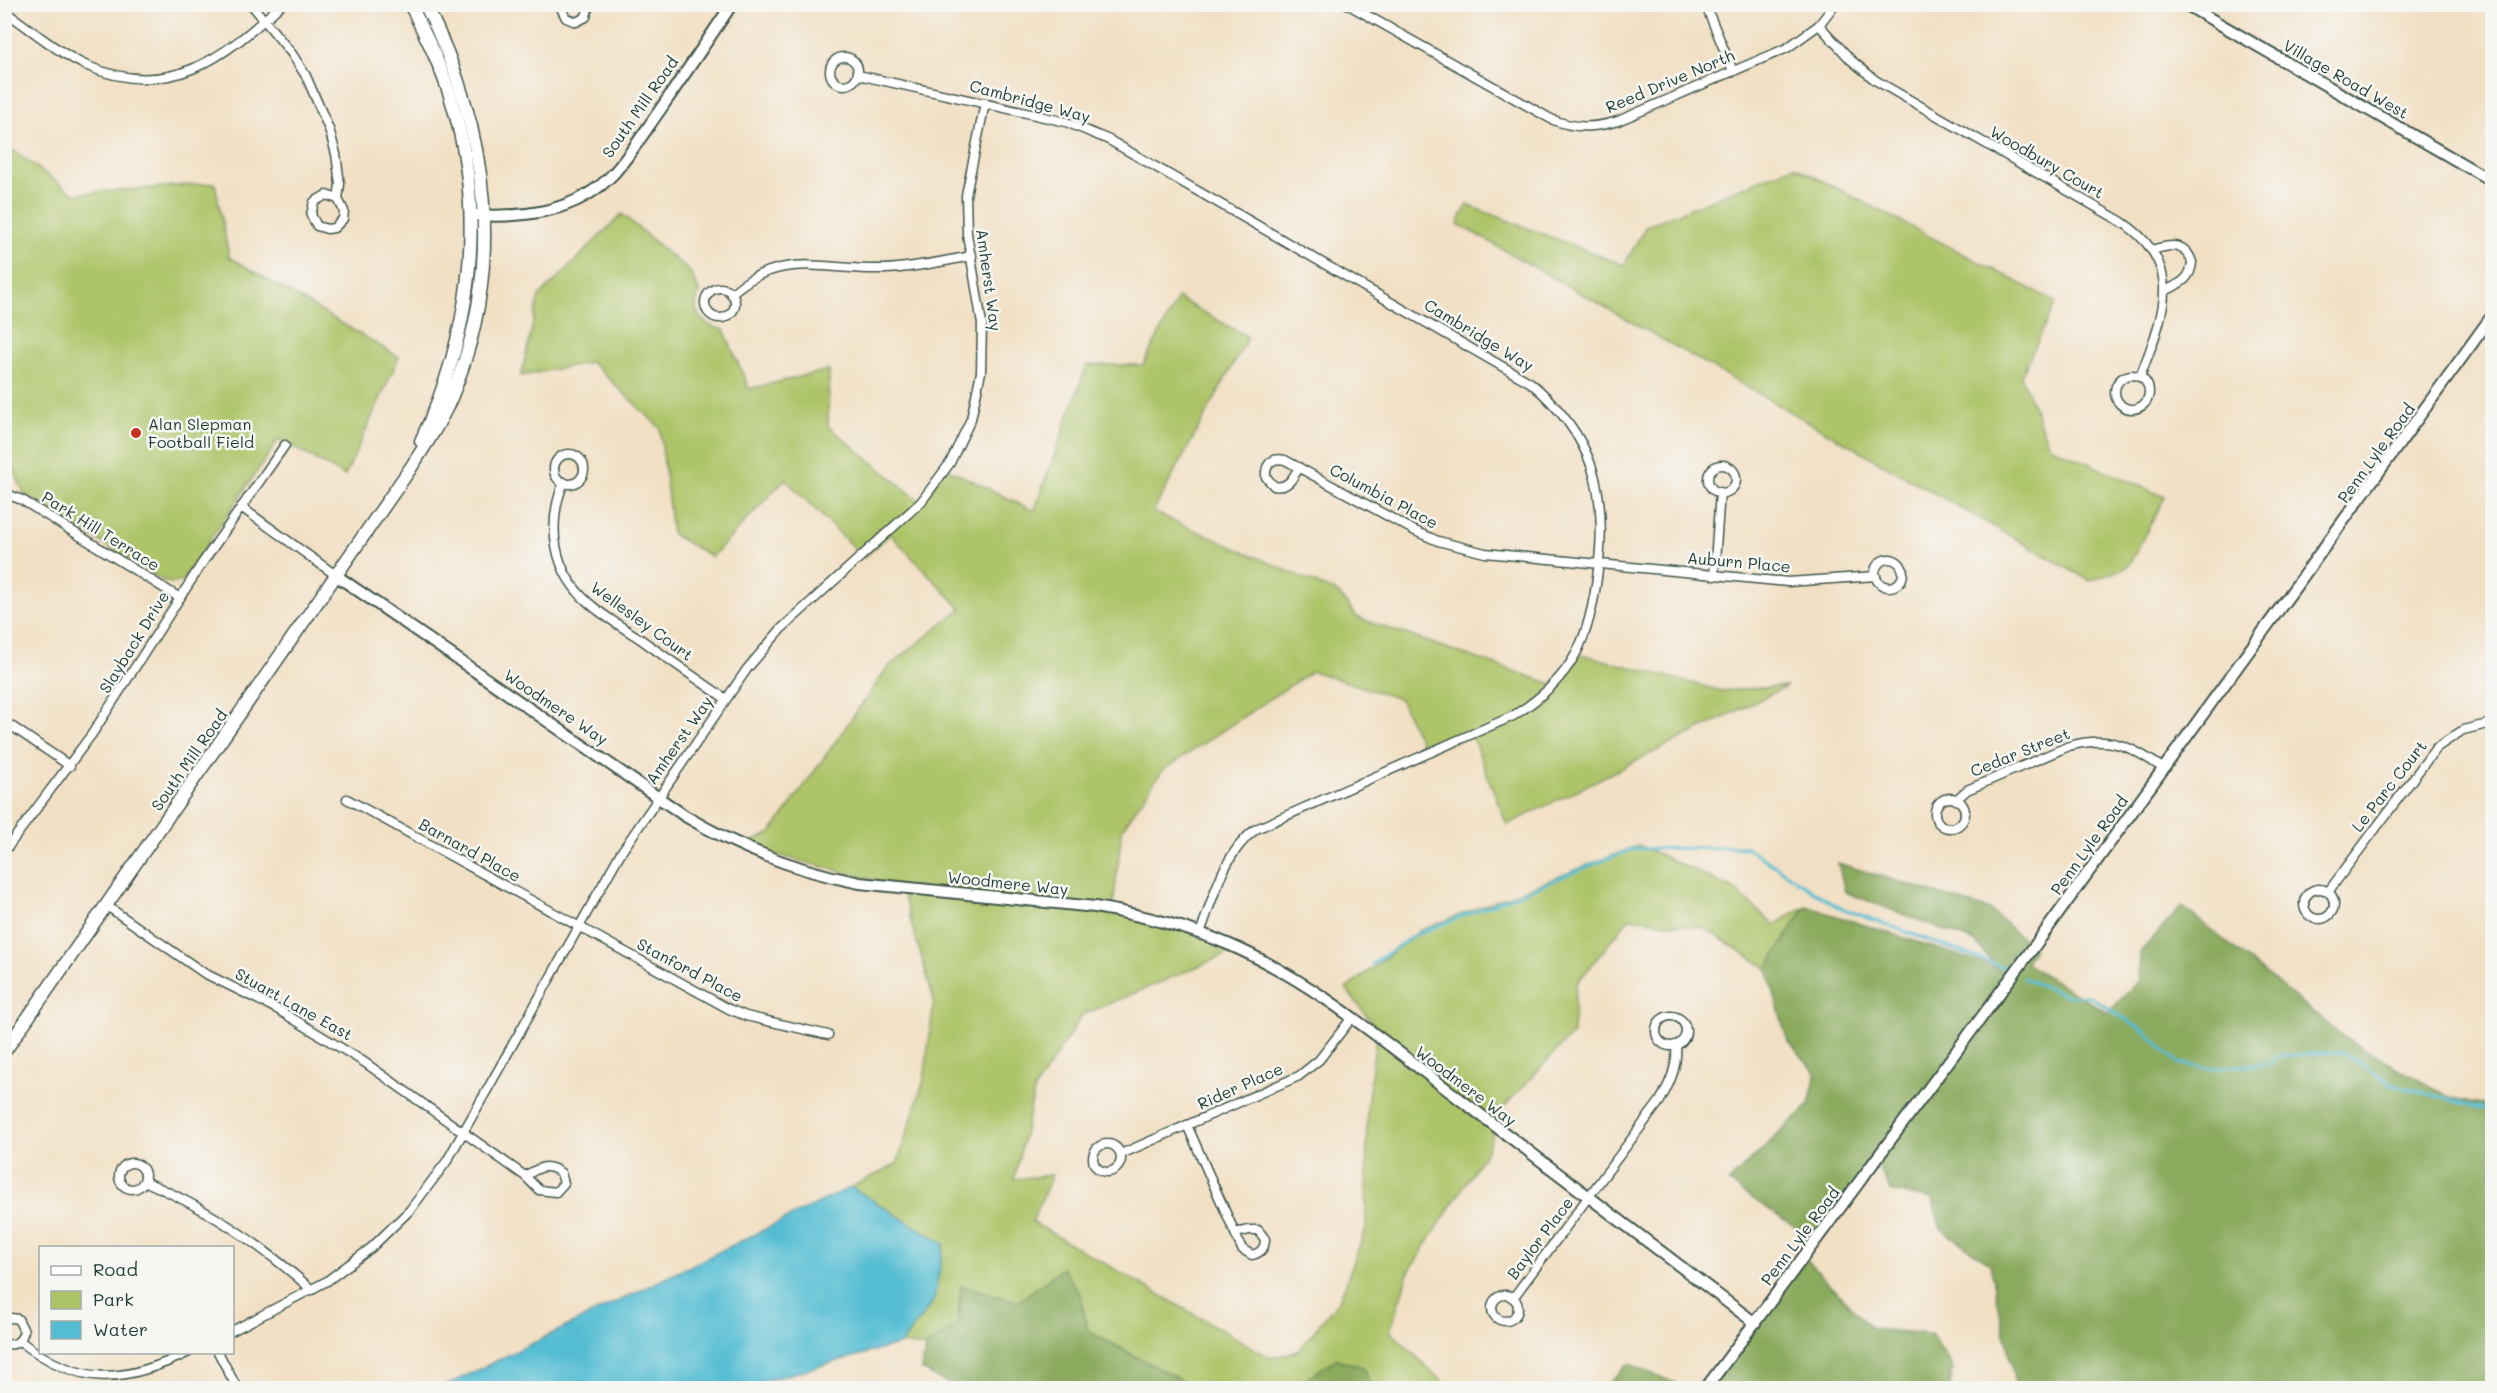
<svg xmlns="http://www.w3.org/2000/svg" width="2497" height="1393" font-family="Mali,sans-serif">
<rect width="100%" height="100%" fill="#f6f6f2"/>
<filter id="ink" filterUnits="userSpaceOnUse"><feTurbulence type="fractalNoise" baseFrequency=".0167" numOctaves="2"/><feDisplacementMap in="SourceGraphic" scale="12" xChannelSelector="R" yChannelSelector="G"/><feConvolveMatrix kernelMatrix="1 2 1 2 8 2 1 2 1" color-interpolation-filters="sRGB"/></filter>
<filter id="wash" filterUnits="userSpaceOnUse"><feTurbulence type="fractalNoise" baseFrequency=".008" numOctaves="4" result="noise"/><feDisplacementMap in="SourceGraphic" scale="24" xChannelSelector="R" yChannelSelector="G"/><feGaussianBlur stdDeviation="1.35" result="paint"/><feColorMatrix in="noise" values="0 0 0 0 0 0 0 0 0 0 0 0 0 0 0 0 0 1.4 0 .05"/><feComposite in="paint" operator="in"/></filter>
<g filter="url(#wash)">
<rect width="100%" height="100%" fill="#f2e0c5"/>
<g fill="#aec469" stroke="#66804e" stroke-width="1.5">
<path d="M 4,144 L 74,194 L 215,183 L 229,257 L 399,357 L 345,476 L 279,439 L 182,581 L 174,583 L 165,582 L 24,494 L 5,447 Z"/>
<path d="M 1794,166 L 2056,302 L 2021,376 L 2049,446 L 2165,497 L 2128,567 L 2090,581 L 1458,224 L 1467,205 L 1624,265 L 1646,226 Z"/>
<path d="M 622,214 L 691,273 L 699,292 C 690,315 702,324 724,330 L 749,389 L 829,370 L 828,426 L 922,503 L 946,468 L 1034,511 L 1087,365 L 1143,365 L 1178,298 L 1248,337 L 1153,512 L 1338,593 L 1358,618 L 1552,684 L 1577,653 L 1722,691 L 1787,686 L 1507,825 L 1472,736 L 1425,751 L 1400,699 L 1312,671 L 1162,771 L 1122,829 L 1113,907 L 1239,949 L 1082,1015 L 1035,1088 L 1014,1179 L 1052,1175 L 1032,1222 L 1271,1358 L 1298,1351 L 1340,1299 L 1366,1228 L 1367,1107 L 1377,1029 L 1346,989 L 1419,931 L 1639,845 L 1734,889 L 1774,925 L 1806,906 L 1767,968 L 1704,928 L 1630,918 L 1576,984 L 1573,1033 L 1501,1110 L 1487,1150 L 1408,1273 L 1390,1331 L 1449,1388 L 1371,1388 L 1363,1367 L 1336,1359 L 1293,1388 L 1195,1388 L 1088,1331 L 1079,1291 L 1062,1269 L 1018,1302 L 961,1286 L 958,1325 L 925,1347 L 901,1344 L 934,1300 L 944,1245 L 851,1187 L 897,1164 L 924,1080 L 934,1000 L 901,887 L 743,846 L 771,833 L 888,667 L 961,609 L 890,534 L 864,558 L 785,479 L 712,557 L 672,534 L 660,428 L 591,362 L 521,376 L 539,297 Z"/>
</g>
<g fill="#8aaa5d" stroke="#547448" stroke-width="1.5">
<path d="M 1838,863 L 1990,910 L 2034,949 L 2025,963 L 2108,1013 L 2139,980 L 2140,952 L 2182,906 L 2346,1039 L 2449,1097 L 2492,1107 L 2492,1388 L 2016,1388 L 1990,1264 L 1940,1228 L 1933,1199 L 1891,1191 L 1874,1159 L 1812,1238 L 1728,1182 L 1809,1105 L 1816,1073 L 1787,1039 L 1767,968 L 1806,906 L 1997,968 L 1975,942 L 1845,892 Z"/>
<path d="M 1800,1253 L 1872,1329 L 1931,1334 L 1953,1368 L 1950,1388 L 1710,1388 Z"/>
<path d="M 1062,1268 L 1079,1291 L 1088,1331 L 1195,1388 L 956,1388 L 922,1370 L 925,1347 L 958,1325 L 961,1285 L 1018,1302 Z"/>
<path d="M 1336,1359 L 1363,1367 L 1371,1388 L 1293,1388 Z"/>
<path d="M 1629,1364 L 1675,1383 L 1671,1388 L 1603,1388 Z"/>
</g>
<path fill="#55bdd3" stroke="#3a7d84" stroke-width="1.5" d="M 851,1187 L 944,1244 L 934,1300 L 901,1344 L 764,1381 L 753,1388 L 441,1388 Z"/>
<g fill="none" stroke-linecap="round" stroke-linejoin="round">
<g stroke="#55bdd3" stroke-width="3">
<path d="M 1372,964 L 1415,935 L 1632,849 L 1746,847 L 1836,906 L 2005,968"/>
<path d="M 2023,978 L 2068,996 L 2089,996 L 2144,1031 L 2178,1063 L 2207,1068 L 2271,1064 L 2276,1056 L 2343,1052 L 2391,1084 L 2492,1111"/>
</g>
</g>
</g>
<g filter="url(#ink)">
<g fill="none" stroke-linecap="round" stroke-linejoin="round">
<defs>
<g id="minor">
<path d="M 251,4 L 292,54 L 306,76 L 329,129 L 336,154 L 340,184 L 338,199 L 344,211 L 343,219 L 334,228 L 327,229 L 317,226 L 311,215 L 314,202 L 326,195 L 338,199"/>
<path d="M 559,4 L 566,18 L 576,22 L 586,17 L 589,4"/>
<path d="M 1347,4 L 1551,119 C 1574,129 1595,128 1618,121 L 1787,48 L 1819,25 L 1835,4"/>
<path d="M 1705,4 L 1733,71"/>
<path d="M 4,11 C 31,29 57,52 85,65 C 169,102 223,58 282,4"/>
<path d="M 1819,25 L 1851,60 L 1875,80 L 2122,222 C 2188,266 2162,318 2140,377"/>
<circle cx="844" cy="71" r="14"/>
<path d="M 858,75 L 1066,122 L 1109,140 L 1531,383 C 1593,436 1608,490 1598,570 C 1590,639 1574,678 1513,716 L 1256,829 C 1223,854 1214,896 1200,933"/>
<path d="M 2152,250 C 2169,245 2185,241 2192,262 C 2191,280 2179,284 2165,291"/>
<circle cx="720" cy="303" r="15"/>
<path d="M 731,294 C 780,249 827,271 885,269 C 914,268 943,261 972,256"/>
<circle cx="2132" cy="392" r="17"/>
<circle cx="569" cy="469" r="15"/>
<circle cx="1722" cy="479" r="14"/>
<path d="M 1299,467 C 1293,478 1288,489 1274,486 L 1266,477 C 1265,464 1272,457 1285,460 L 1415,531 L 1438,541 L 1485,553 L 1788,582 L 1876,576"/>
<path d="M 564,482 C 546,525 553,573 590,604 C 605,617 622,627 639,638 C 668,659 697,679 726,699"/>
<path d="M 4,493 L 22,500 L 180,598"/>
<path d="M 241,507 L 337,576"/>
<circle cx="1889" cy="573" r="14"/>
<path d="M 1714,576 L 1720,492"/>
<path d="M 4,721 L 70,766"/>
<circle cx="1950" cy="813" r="15"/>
<path d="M 347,799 L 729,1009 L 746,1016 L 828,1035"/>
<path d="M 1956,800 L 1967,790 L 2069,746 C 2110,735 2131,746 2164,769"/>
<path d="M 4,852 L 92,734 L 203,562 L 285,445"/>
<circle cx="2319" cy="904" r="15"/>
<path d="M 2328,892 L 2436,748 L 2463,730 L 2492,723"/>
<path d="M 107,906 L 204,973 L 277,1009 L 364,1062 L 525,1176 L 539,1190 L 556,1192 L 564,1183 L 561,1173 C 546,1162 539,1168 525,1176"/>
<circle cx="1671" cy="1031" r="15"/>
<path d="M 1187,1125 L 1242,1249 L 1252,1255 C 1261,1253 1265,1248 1265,1239 L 1258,1230 L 1249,1230 L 1235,1233"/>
<circle cx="1107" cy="1158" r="14"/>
<path d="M 1121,1154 L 1299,1076 L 1319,1060 L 1351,1019"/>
<circle cx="132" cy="1176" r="13"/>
<path d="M 144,1181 C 207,1208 261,1244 312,1290"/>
<circle cx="1505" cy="1308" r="13"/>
<path d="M 1513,1298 L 1660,1101 C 1670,1083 1678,1066 1676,1045"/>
<path d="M 4,1317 L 18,1319 L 24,1331 C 21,1342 15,1346 4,1344"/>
<path d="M 232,1331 L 327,1281 L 371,1248 L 410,1210 L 447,1161 L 620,854 L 747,669 L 781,629 L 921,502 L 950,463 L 971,419 L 981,372 L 982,324 L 967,234 L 966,195 L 985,103"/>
<path d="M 20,1341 C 79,1387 124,1384 189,1352"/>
<path d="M 218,1352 L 237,1388"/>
</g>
<g id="tertiary">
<path d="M 2185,4 L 2492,181"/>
<path d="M 475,215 C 525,218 578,212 614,173 C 631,154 645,131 660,110 C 684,75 708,40 732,4"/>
<path d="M 337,576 L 685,816 C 741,849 796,871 860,883 L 1095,907 C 1141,915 1186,926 1230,945 C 1318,983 1396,1052 1473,1109 C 1567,1180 1661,1251 1755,1323"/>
<path d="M 1706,1388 L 2042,936 L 2492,316"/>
</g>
<g id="secondary">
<path d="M 410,4 C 427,38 444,72 454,109 C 486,220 470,338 421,441"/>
<path d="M 4,1052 L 410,469 C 425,446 440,423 451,398 C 506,267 489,129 425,4"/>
</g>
</defs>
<use href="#minor" stroke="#3f554a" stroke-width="11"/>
<use href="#tertiary" stroke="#3f554a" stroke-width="14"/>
<use href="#secondary" stroke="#3f554a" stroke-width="15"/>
<use href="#minor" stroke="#fff" stroke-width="8"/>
<use href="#tertiary" stroke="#fff" stroke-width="10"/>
<use href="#secondary" stroke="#fff" stroke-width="12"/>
</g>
</g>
<circle fill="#c8321e" stroke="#f6f6f2" stroke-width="2" cx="136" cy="433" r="6"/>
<g text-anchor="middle" stroke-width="5" stroke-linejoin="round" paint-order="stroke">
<g font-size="16" fill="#1f3d34" stroke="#f6f6f2">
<text transform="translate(2346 79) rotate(30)" y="6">Village Road West</text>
<text transform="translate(1670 81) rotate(-23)" y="6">Reed Drive North</text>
<text transform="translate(1030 101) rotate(15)" y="6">Cambridge Way</text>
<text transform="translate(640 107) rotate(-55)" y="6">South Mill Road</text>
<text transform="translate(2047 162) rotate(30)" y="6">Woodbury Court</text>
<text transform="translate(989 280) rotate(82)" y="6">Amherst Way</text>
<text transform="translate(1479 335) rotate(31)" y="6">Cambridge Way</text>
<text transform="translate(2376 453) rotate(-54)" y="6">Penn Lyle Road</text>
<text transform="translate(1384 496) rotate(28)" y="6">Columbia Place</text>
<text transform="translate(101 531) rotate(32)" y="6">Park Hill Terrace</text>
<text transform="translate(1739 562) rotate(5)" y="6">Auburn Place</text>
<text transform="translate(642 621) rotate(36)" y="6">Wellesley Court</text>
<text transform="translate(134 642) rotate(-58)" y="6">Slayback Drive</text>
<text transform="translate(556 707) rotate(34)" y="6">Woodmere Way</text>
<text transform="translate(679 740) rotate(-55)" y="6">Amherst Way</text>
<text transform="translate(2020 752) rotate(-22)" y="6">Cedar Street</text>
<text transform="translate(189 760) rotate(-55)" y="6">South Mill Road</text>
<text transform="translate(2389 786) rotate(-52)" y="6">Le Parc Court</text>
<text transform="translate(2089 845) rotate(-54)" y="6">Penn Lyle Road</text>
<text transform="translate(470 850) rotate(29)" y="6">Barnard Place</text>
<text transform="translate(1008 883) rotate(6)" y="6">Woodmere Way</text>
<text transform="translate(690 970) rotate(28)" y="6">Stanford Place</text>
<text transform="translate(294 1004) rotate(29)" y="6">Stuart Lane East</text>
<text transform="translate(1240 1086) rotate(-24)" y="6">Rider Place</text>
<text transform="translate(1466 1086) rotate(37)" y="6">Woodmere Way</text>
<text transform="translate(1800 1236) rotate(-53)" y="6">Penn Lyle Road</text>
<text transform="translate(1540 1238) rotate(-53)" y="6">Baylor Place</text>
</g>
<g font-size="16" fill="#1f3d34" stroke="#f6f6f2" text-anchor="start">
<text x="148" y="430">Alan Slepman<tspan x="148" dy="18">Football Field</tspan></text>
</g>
</g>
<rect width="2497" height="1393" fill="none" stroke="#f6f6f2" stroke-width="24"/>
<rect x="39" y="1246" width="195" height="108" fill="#f6f6f2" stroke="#a0aca6" stroke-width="1.5"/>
<rect x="51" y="1266" width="30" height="9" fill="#ffffff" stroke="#a0aca6" stroke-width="1.5"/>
<text x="93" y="1276" font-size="18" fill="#1f3d34">Road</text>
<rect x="51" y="1291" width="30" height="18" fill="#aec469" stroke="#a0aca6" stroke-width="1.5"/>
<text x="93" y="1306" font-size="18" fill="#1f3d34">Park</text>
<rect x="51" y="1321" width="30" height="18" fill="#55bdd3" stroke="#a0aca6" stroke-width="1.5"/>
<text x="93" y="1336" font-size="18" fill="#1f3d34">Water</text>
</svg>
